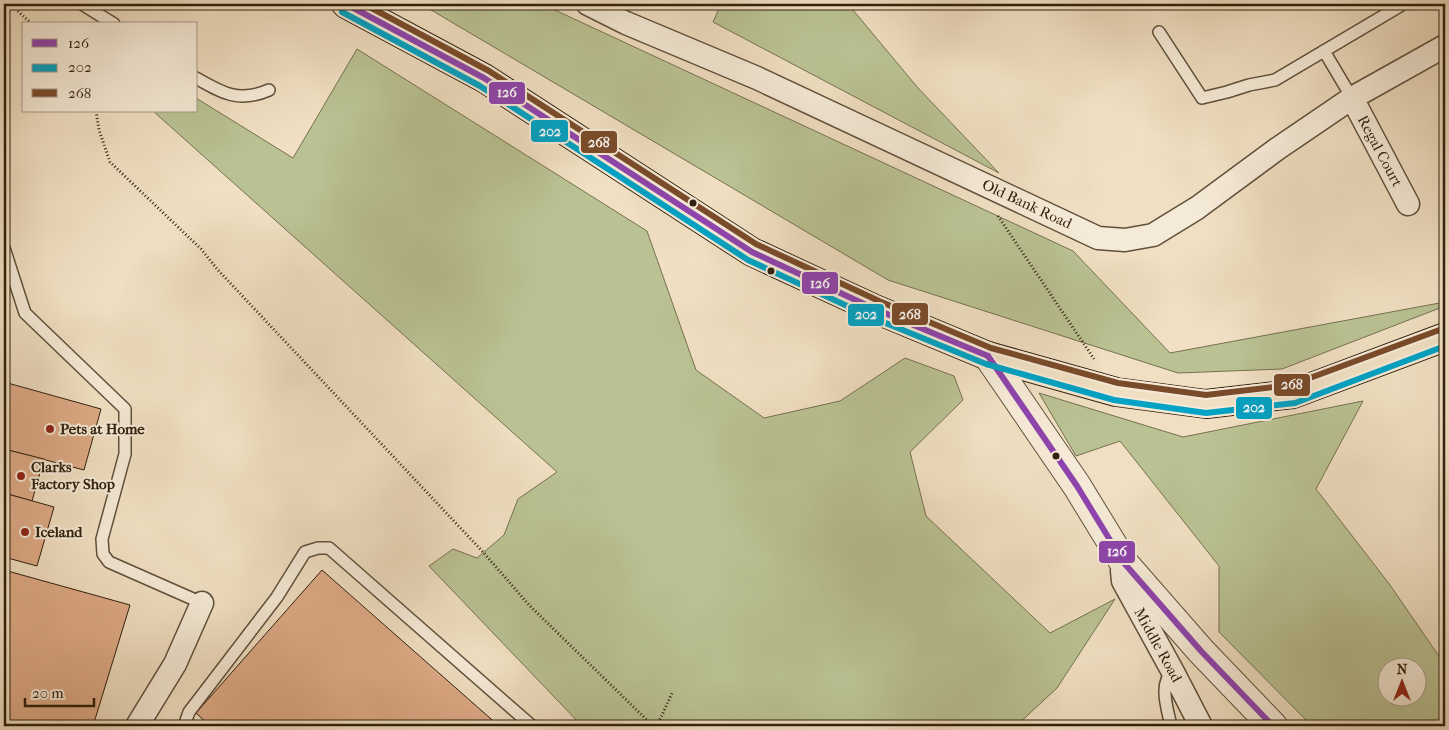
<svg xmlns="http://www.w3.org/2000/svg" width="1449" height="730" font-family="'IM FELL French Canon',serif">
<rect width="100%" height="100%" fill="#f0dfc2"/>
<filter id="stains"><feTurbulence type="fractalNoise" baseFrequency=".004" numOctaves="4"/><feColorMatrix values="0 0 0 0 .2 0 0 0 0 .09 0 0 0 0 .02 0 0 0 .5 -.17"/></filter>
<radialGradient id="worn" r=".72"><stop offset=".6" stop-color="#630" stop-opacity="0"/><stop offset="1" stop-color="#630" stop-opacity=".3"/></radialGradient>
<g fill="#bac293" stroke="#757150" fill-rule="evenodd">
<path d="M 421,4 L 542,4 L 1073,251 L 1170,353 L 1445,302 L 1445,306 L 1282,369 L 1178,373 L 888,280 Z"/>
<path d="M 721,4 L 848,4 L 918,88 L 999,173 L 713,22 Z"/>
<path d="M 357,49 L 647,231 L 696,370 L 764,418 L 840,401 L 905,358 L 954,376 L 963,400 L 910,452 L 926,516 L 1050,633 L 1115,599 L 1057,688 L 1016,726 L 582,726 L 429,566 L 453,549 L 477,558 L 504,535 L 518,499 L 557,472 L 153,111 L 196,111 L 196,98 L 293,158 Z"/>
<path d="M 1039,393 L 1183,437 L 1363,401 L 1316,489 L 1390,585 L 1445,665 L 1445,726 L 1312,726 L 1219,632 L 1219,566 L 1120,441 L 1076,456 ZM 1386,668 L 1416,668 L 1416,698 L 1386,698 Z"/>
</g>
<g fill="#ddaa86" stroke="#30200e">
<path d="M 4,382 L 101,409 L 84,470 L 4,449 Z"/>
<path d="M 4,449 L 44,459 L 32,501 L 4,493 Z"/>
<path d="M 4,493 L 54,507 L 37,566 L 4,557 Z"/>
<path d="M 4,570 L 130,605 L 93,726 L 4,726 Z"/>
<path d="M 322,570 L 499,726 L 210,726 L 196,713 Z"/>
</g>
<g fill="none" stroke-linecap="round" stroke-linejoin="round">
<defs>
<g id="service">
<path d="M 82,4 L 114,24"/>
<path d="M 1159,32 L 1202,98 L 1227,92 L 1249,85 L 1275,80 L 1400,6"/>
<path d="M 1324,51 L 1352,98"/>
<path d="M 196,78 C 222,93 239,103 269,90"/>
<path d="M 4,248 L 25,313 L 125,409 L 125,454 L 102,539 L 103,554 L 109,562 L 202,603"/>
<path d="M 184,726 L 189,712 L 277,597 L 305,552 L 318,548 L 329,548 L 532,726"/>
<path d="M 1171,726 C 1168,711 1158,683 1173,672"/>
</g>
<g id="minor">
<path d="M 588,4 L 626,23 L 757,78 L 1098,238 L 1125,240 L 1153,235 L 1197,208 L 1277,149 L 1352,98 L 1445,46"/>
<path d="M 1352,98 L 1408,204"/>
<path d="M 1124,563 L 1122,571 L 1123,581 L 1173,672 L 1201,726"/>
<path d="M 137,726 L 175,664 L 202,603"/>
</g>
<path id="tertiary" d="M 988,356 L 1077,486 L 1124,563 L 1201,651 L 1273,726"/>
<path id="trunk" d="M 346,4 L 484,78 L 752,252 L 875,309 L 988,356 L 1116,392 L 1206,404 L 1293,394 L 1445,337"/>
</defs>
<use href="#service" stroke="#60503b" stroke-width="14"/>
<use href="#minor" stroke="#60503b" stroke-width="25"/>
<use href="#tertiary" stroke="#60503b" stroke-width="30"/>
<use href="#trunk" stroke="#30200e" stroke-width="30"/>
<g stroke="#30200e" stroke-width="3" stroke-dasharray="1 2.5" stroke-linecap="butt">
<path d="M 10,4 L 32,24"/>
<path d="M 96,111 L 99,130 L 110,162 L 201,249 L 217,269 L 483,552 L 529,605 L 653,726"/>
<path d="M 998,216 L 1094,359"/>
<path d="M 657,726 L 673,691"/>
</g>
<use href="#service" stroke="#f5ead7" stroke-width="11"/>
<use href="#minor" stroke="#f5ead7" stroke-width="22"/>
<use href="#tertiary" stroke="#f5ead7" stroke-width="28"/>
<use href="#trunk" stroke="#f0dfc2" stroke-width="28"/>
<defs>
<g id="bus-1">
<path d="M 346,4 L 484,78 L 752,252 L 875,309 L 988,356"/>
<path d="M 988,356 L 1077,486 L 1124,563 L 1201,651 L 1273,726"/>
</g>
<path id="bus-2" d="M 342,12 L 480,86 L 748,260 L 871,317 L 986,364 L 1114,400 L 1206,413 L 1295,403 L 1445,346"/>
<path id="bus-3" d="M 364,4 L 489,71 L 756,244 L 879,301 L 991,348 L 1118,383 L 1206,395 L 1291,385 L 1442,329"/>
</defs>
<use href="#bus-1" stroke="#f5ead7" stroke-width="10"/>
<use href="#bus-2" stroke="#f5ead7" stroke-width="10"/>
<use href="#bus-3" stroke="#f5ead7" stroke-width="10"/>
<use href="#bus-1" stroke="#8e44ad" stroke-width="6"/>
<use href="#bus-2" stroke="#02a2c4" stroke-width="6"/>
<use href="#bus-3" stroke="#7a4b2a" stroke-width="6"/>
</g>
<g fill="#30200e" stroke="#f5ead7" stroke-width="2">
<circle cx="693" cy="203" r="4.5"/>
<circle cx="771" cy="271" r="4.5"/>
<circle cx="1056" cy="456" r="4.5"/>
</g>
<g fill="#8f2418" stroke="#f5ead7" stroke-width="2">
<circle cx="50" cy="429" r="5"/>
<circle cx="21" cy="476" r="5"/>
<circle cx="25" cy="532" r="5"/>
</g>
<g text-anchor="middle" stroke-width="4" stroke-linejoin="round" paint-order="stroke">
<g font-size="15" fill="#30200e" stroke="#f5ead7">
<text transform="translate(1380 151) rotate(62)" y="5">Regal Court</text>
<text transform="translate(1027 204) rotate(25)" y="5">Old Bank Road</text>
<text transform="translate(1158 645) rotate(61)" y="5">Middle Road</text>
</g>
<g font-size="15" font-weight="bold" fill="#30200e" stroke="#f5ead7" text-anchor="start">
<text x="60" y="434">Pets at Home</text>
<text x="31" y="472">Clarks<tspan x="31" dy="17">Factory Shop</tspan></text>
<text x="35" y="537">Iceland</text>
</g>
</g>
<g stroke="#f5ead7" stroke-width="2">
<rect x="488" y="81" width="38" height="24" rx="5" fill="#8e44ad"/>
<rect x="530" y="119" width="39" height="24" rx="5" fill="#02a2c4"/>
<rect x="580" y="130" width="38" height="24" rx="5" fill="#7a4b2a"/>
<rect x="801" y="271" width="38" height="24" rx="5" fill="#8e44ad"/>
<rect x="891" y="302" width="38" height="24" rx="5" fill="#7a4b2a"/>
<rect x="847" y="303" width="38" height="24" rx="5" fill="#02a2c4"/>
<rect x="1273" y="373" width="38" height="24" rx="5" fill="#7a4b2a"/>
<rect x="1235" y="396" width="38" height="24" rx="5" fill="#02a2c4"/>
<rect x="1098" y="540" width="38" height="24" rx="5" fill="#8e44ad"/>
</g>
<g font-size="14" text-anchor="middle" font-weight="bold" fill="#fff">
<text x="507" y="97">126</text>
<text x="550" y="136">202</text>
<text x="599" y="147">268</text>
<text x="820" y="288">126</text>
<text x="910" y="319">268</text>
<text x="866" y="319">202</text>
<text x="1292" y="389">268</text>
<text x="1254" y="412">202</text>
<text x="1117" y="556">126</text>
</g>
<rect width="1449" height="730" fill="none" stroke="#f0dfc2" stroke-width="20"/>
<rect x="5" y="5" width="1439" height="720" fill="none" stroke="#30200e" stroke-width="2.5"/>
<rect x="10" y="10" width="1429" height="710" fill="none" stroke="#30200e"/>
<rect x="22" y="22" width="175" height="90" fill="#f5ead7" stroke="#a69987"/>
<rect x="32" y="39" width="25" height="8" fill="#8e44ad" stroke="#a69987"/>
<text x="68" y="48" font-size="15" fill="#30200e">126</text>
<rect x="32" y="64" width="25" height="8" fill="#02a2c4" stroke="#a69987"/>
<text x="68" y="72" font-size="15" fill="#30200e">202</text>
<rect x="32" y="89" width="25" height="8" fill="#7a4b2a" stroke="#a69987"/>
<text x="68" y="98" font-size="15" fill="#30200e">268</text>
<g transform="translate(1402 682)"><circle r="24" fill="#f5ead7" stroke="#a69987"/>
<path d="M0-4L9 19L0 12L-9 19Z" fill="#8f2418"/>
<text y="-8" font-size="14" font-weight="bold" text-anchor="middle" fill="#30200e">N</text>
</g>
<path d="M25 698v8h69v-8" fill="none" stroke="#30200e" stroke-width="2.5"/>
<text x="32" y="698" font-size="15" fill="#30200e" stroke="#f5ead7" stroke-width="4" paint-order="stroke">20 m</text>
<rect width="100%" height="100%" filter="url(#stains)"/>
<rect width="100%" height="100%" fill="url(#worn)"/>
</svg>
